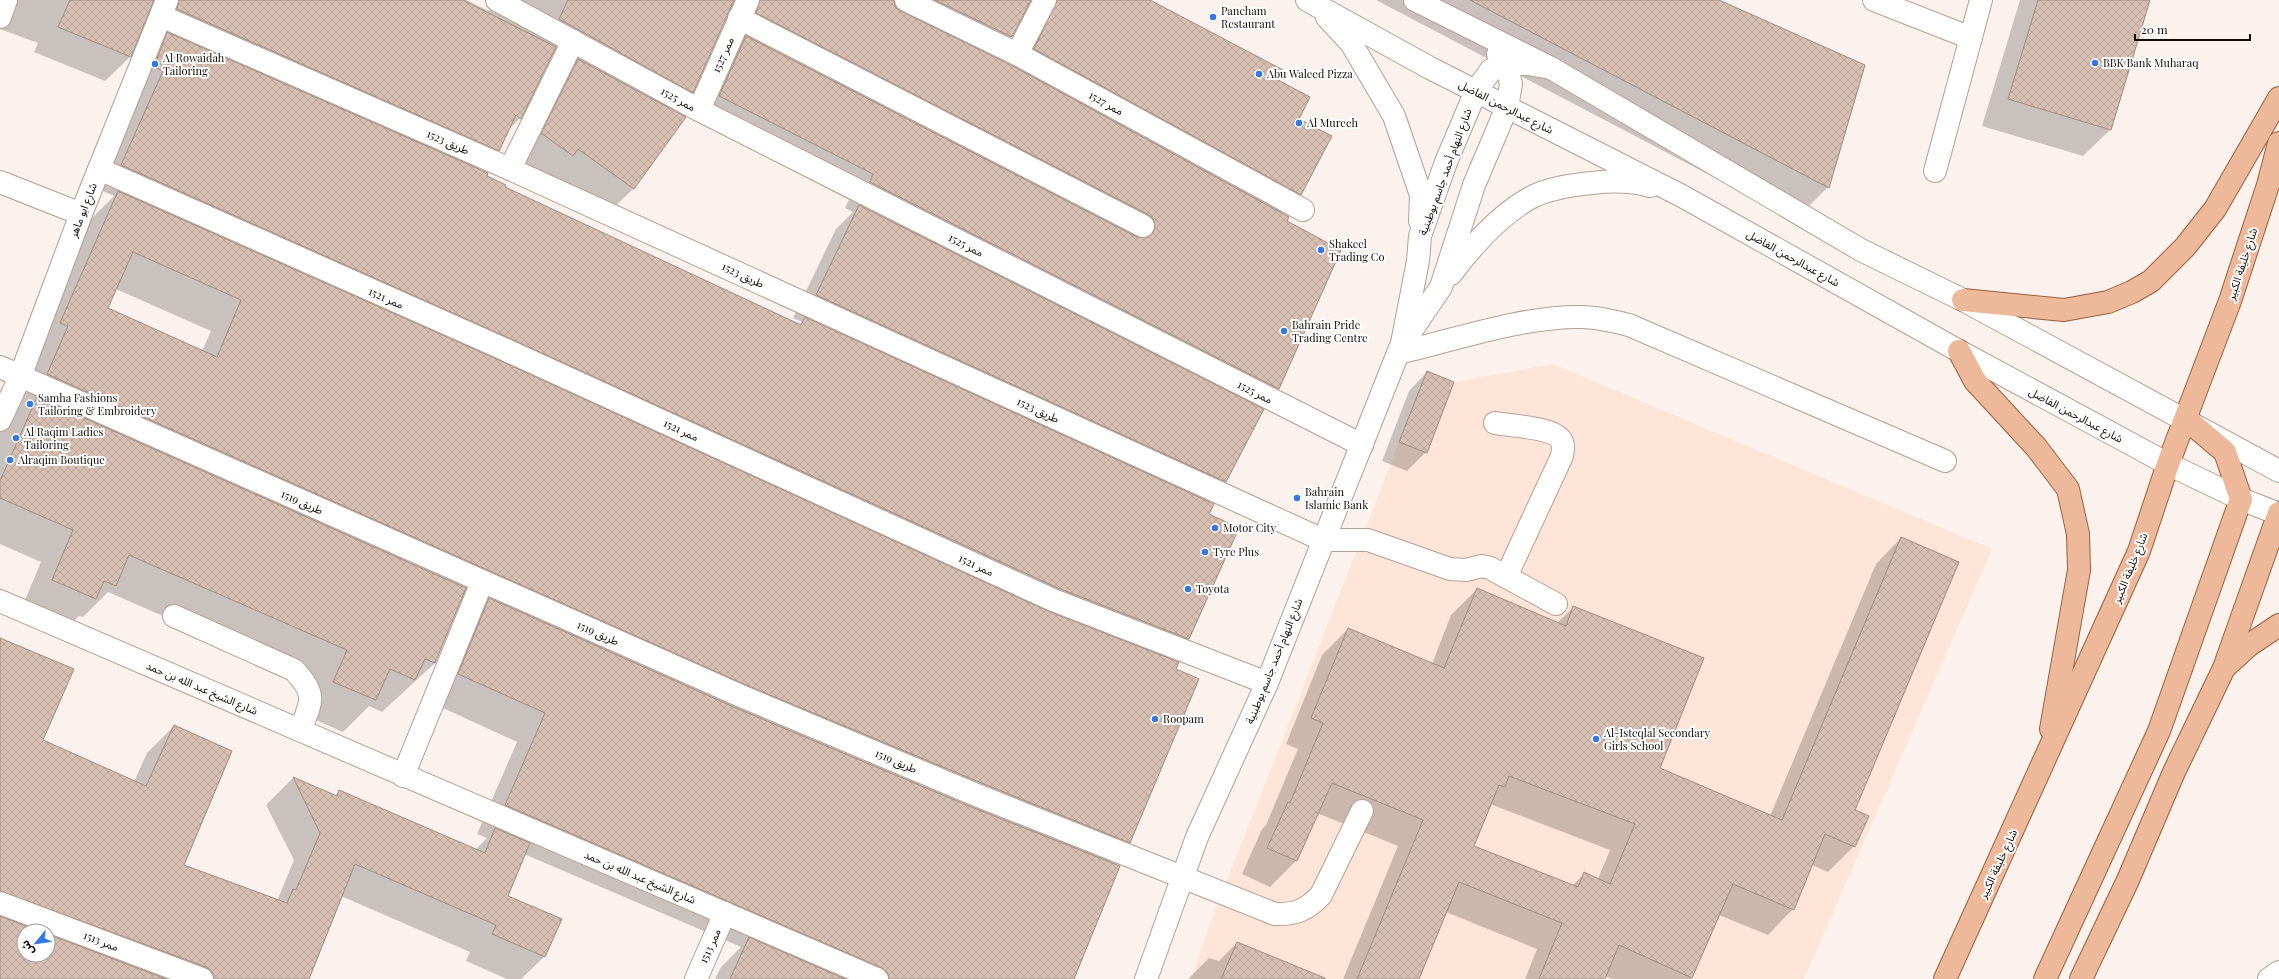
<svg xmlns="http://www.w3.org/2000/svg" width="2279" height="979" font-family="'Playfair Display','Noto Sans Arabic',serif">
<defs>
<pattern id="building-cross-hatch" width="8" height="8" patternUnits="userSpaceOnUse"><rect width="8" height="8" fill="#d7c0b3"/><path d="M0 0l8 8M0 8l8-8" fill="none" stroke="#b8a498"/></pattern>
</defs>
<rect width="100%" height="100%" fill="#fcf2ed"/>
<path fill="#fee5d8" d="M 1553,364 L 1992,549 L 1804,979 L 1191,979 L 1208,929 L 1427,371 L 1454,382 Z"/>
<g fill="#0003" fill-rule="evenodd">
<path d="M 0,0 L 466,0 L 489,11 L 495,0 L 1146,0 L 1277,80 L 1298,119 L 1300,194 L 1281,213 L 1286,221 L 1278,388 L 1259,408 L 1225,481 L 1205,501 L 1208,515 L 1238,528 L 1189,639 L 1168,659 L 1175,670 L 1129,842 L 1109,862 L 1074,979 L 715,979 L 721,967 L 741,947 L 524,854 L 506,896 L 544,957 L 521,979 L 507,979 L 466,961 L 470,952 L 341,896 L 308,979 L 0,979 L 0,640 L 42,741 L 134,782 L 147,753 L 174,726 L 182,866 L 277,901 L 294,860 L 266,805 L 293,778 L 335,796 L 339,791 L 475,850 L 487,838 L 477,834 L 517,742 L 430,702 L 478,610 L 459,602 L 435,663 L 382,712 L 369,706 L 343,732 L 302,714 L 316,683 L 108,592 L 83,617 L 79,616 L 63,631 L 20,612 L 41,562 L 0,544 L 0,423 L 87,223 L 114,196 L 98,189 L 152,17 L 147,13 L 130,57 L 105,81 L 34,52 L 38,43 L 0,29 ZM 727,13 L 733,18 L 721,62 L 695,121 L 849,200 L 845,208 L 853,212 L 836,229 L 793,318 L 802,322 L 798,325 L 504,188 L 479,170 L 498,150 L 508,130 L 520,118 L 552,54 L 573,66 L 514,161 L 605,216 L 633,189 L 684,117 L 673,111 L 692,92 ZM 1023,13 L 1031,19 L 1031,31 L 1013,67 L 991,56 L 1011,37 ZM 116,289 L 211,331 L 202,351 L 107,309 ZM 24,931 L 48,931 L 48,955 L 24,955 Z"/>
<path d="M 1376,0 L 1717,0 L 1828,187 L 1795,220 Z"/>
<path d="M 2020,0 L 2149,0 L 2110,130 L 2083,156 L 1982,126 Z"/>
<path d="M 1427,372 L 1426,452 L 1407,471 L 1382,461 L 1409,391 Z"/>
<path d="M 1901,538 L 1853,811 L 1854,846 L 1828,872 L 1812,865 L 1793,909 L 1768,935 L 1719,915 L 1690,979 L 1612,979 L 1605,976 L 1604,979 L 1525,979 L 1537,949 L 1446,912 L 1418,979 L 1343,979 L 1398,846 L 1317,813 L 1296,861 L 1270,887 L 1242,874 L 1262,829 L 1266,825 L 1298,749 L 1286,744 L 1322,655 L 1348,629 L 1432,664 L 1451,615 L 1477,589 L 1557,623 L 1574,607 L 1658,769 L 1770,816 L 1876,564 ZM 1490,804 L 1610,850 L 1598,879 L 1584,874 L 1572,886 L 1473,847 Z"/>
<path d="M 1237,943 L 1325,979 L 1188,979 L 1209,958 L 1219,961 Z"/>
</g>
<g fill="url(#building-cross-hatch)" stroke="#a18b7f" fill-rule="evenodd">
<path d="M 70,0 L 154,0 L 131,57 L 58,27 Z"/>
<path d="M 179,0 L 463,0 L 556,47 L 521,119 L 516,115 L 499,151 L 177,9 Z"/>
<path d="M 568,0 L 734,0 L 693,93 L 559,19 Z"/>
<path d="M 760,0 L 894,0 L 895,7 L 901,11 L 1011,65 L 1289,217 L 1287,221 L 1341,250 L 1279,389 L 870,182 L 873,174 L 719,96 L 746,36 L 1137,237 L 1149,237 L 1154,231 L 1154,220 L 1149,215 L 756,13 Z"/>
<path d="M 935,0 L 1031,0 L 1012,37 Z"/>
<path d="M 1057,0 L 1150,0 L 1283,70 L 1278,80 L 1310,97 L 1299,119 L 1332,136 L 1301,195 L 1034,49 Z"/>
<path d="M 1470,0 L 1719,0 L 1865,65 L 1829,188 Z"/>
<path d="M 2038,0 L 2150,0 L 2111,130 L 2008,99 Z"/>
<path d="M 167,32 L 488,173 L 487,176 L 506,185 L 505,187 L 801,325 L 805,317 L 1214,504 L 1209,514 L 1239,528 L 1189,639 L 1058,588 L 500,334 L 121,165 L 163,71 L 154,67 Z"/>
<path d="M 578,59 L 686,117 L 634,189 L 578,149 L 573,156 L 541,133 Z"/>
<path d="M 118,191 L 490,356 L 1048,611 L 1179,662 L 1176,669 L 1199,679 L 1130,843 L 979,782 L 746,685 L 47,374 L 68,326 L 60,323 ZM 133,252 L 241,300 L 217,357 L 108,308 Z"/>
<path d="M 859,205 L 1264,409 L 1226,482 L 816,295 Z"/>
<path d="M 1427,371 L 1454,382 L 1427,453 L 1399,442 Z"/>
<path d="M 37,397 L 466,588 L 435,663 L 425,659 L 415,680 L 390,669 L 376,700 L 333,682 L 347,650 L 129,555 L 116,586 L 104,581 L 96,599 L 52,580 L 73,530 L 0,498 L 0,481 Z"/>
<path d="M 1901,537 L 1959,562 L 1855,810 L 1869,816 L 1855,847 L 1825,834 L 1794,910 L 1733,884 L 1692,978 L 1619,945 L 1605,979 L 1539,979 L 1562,923 L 1459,882 L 1419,979 L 1357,979 L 1423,820 L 1332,783 L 1297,861 L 1267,848 L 1288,802 L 1290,803 L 1323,723 L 1311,718 L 1348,628 L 1444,668 L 1477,588 L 1566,626 L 1573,606 L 1704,658 L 1660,768 L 1782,820 ZM 1509,776 L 1635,824 L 1610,884 L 1584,872 L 1578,887 L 1474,846 L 1499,785 L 1505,787 Z"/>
<path d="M 489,598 L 736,708 L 969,806 L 1120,866 L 1074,979 L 889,979 L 887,972 L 882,968 L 505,805 L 545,713 L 458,674 Z"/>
<path d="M 0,638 L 74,669 L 43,740 L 146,786 L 174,725 L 232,751 L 184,865 L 287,903 L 293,889 L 296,890 L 320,833 L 293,777 L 337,796 L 339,790 L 485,853 L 495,828 L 530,843 L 508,896 L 562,919 L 545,957 L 492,934 L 496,925 L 355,864 L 309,979 L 214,979 L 212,971 L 206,967 L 0,891 Z"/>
<path d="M 0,916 L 39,931 L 24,931 L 24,955 L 48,955 L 48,934 L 166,979 L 0,979 Z"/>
<path d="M 749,937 L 845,979 L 730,979 Z"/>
<path d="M 1237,942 L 1325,978 L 1325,979 L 1221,979 Z"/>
</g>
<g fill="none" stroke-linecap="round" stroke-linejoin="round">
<defs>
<g id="minor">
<path d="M 497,0 L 699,110 L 1362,445"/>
<path d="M 906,0 L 1017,54 L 1303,210"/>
<path d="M 1307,0 L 1430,68 L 1682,196 L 1959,351 L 2168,464 L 2241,499 L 2279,514"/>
<path d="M 1415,0 L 1551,68 L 1861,250 L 1963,300 L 2279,471"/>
<path d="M 1874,0 L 1971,38"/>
<path d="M 161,16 L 510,169 L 1323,540 L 1368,540 L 1450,569 L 1466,570 L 1482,566 L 1490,568 L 1556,604"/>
<path d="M 0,17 L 6,0"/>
<path d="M 1327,17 L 1351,43 L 1394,116 L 1421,195 L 1420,221"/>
<path d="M 739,18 L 1143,226"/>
<path d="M 1017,54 L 1045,0"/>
<path d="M 699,110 L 748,0"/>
<path d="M 99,169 L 495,345 L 1053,600 L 1267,683"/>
<path d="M 510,169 L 573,41"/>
<path d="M 1935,171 L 1981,0"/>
<path d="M 0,182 L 81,214"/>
<path d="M 1451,274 C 1472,246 1498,216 1530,198 C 1548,188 1572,185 1592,183 C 1610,181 1633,181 1650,186"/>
<path d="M 1407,337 L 1441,287 L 1474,185 L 1507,107 L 1511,84 L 1506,64 L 1498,54"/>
<path d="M 1398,353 C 1454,340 1524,316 1581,317 C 1597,317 1613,321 1629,325 L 1945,461"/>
<path d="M 0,367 L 741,696 L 974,794 L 1275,914 C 1295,915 1307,910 1321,895 L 1362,811"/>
<path d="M 0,420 L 20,377 L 81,214 L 167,0"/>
<path d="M 1495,423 C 1511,426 1553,427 1561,440 C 1564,445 1563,450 1562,456 L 1506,577"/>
<path d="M 0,601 L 877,979"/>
<path d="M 174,616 L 294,670 C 317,695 312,701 300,730"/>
<path d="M 403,776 L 482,582"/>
<path d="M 0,903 L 202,979"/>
<path d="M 696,979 L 725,913"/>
<path d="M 1146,979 L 1197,837 L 1267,683 L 1402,343 L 1418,261 L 1420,236 L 1446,162 L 1476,91 L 1491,70 L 1506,64 L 1528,64 L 1551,68"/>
<path d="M 2269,979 L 2279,972"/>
</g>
<g id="major">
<path d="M 1963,300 L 2064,310 L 2108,302 L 2132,292 L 2151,281 L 2185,247 L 2215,209 L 2279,98"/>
<path d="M 1959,351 L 1975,381 L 2036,447 L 2068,489 L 2078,534 L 2079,570 L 2051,729"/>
<path d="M 2226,666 L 2248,646 L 2279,625"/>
<path d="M 1945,979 L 2139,551 L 2168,464 L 2230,301 L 2268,185 L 2279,143"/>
<path d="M 2045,979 L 2159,731 L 2241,499 L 2225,452 L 2186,419"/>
<path d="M 2081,979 L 2128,880 L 2174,772 L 2224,668 L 2279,513"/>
</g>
</defs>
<use href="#minor" stroke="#b59f93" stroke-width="24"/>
<use href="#major" stroke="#995e3c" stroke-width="24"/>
<use href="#minor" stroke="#fff" stroke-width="22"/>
<use href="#major" stroke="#eeb99b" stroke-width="22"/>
</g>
<g fill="#3478e6" stroke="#fff" stroke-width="1.5">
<circle cx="1213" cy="17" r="4"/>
<circle cx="2095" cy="63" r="4"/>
<circle cx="155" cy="64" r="4"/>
<circle cx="1259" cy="74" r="4"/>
<circle cx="1299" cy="123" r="4"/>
<circle cx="1321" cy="250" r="4"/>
<circle cx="1284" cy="331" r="4"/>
<circle cx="30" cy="404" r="4"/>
<circle cx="16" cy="438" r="4"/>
<circle cx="10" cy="460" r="4"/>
<circle cx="1297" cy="498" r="4"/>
<circle cx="1215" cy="528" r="4"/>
<circle cx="1205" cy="552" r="4"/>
<circle cx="1188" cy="589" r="4"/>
<circle cx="1155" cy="719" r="4"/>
<circle cx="1596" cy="739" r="4"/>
</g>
<g text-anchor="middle" stroke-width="4" stroke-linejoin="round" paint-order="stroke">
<g font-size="11" fill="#110906" stroke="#fff" text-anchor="start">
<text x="1221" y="15">Pancham<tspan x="1221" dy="13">Restaurant</tspan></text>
<text x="163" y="62">Al Rowaidah<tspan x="163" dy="13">Tailoring</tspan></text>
<text x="2103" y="67">BBK Bank Muharaq</text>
<text x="1267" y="78">Abu Waleed Pizza</text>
<text x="1307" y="127">Al Mureeh</text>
<text x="1329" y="248">Shakeel<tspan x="1329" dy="13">Trading Co</tspan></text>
<text x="1292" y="329">Bahrain Pride<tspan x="1292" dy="13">Trading Centre</tspan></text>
<text x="38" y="402">Samha Fashions<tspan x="38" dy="13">Tailoring &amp; Embroidery</tspan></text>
<text x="24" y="436">Al Raqim Ladies<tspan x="24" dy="13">Tailoring</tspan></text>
<text x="18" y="464">Alraqim Boutique</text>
<text x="1305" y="496">Bahrain<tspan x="1305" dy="13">Islamic Bank</tspan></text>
<text x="1223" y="532">Motor City</text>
<text x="1213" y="556">Tyre Plus</text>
<text x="1196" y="593">Toyota</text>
<text x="1163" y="723">Roopam</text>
<text x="1604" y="737">Al-Isteqlal Secondary<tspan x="1604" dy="13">Girls School</tspan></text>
</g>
<g font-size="11" fill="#110906" stroke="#fff">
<text transform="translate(723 55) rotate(-66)" y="4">ممر 1527</text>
<text transform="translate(678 99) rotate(29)" y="4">ممر 1525</text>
<text transform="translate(1106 103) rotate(29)" y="4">ممر 1527</text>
<text transform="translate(1506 107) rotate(27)" y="4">شارع عبدالرحمن الفاضل</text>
<text transform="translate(448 142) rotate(24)" y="4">طريق 1523</text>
<text transform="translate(1445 172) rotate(-70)" y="4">شارع النهام أحمد جاسم بوطبنية</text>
<text transform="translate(83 210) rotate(-69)" y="4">شارع ابو ماهر</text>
<text transform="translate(966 245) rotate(27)" y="4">ممر 1525</text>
<text transform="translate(1793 258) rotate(29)" y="4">شارع عبدالرحمن الفاضل</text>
<text transform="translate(2242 264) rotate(-72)" y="4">شارع خليفة الكبير</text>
<text transform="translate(743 275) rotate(25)" y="4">طريق 1523</text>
<text transform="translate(386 298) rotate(24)" y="4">ممر 1521</text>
<text transform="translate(1255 392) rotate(27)" y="4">ممر 1525</text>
<text transform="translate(1038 410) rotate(25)" y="4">طريق 1523</text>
<text transform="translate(2076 415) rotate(28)" y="4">شارع عبدالرحمن الفاضل</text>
<text transform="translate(681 430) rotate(25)" y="4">ممر 1521</text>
<text transform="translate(302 502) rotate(24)" y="4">طريق 1519</text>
<text transform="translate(976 565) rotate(25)" y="4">ممر 1521</text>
<text transform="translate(2130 568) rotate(-68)" y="4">شارع خليفة الكبير</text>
<text transform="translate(598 633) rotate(24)" y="4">طريق 1519</text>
<text transform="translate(1274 661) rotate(-68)" y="4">شارع النهام أحمد جاسم بوطبنية</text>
<text transform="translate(202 688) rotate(23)" y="4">شارع الشيخ عبد الله بن حمد</text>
<text transform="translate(896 761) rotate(23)" y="4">طريق 1519</text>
<text transform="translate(1998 864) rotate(-65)" y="4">شارع خليفة الكبير</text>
<text transform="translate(640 877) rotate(23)" y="4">شارع الشيخ عبد الله بن حمد</text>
<text transform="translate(101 941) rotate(21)" y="4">ممر 1513</text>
<text transform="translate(710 946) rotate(-66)" y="4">ممر 1513</text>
</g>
</g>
<g transform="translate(36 943) rotate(241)"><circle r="19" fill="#ffffff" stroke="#a09d9b"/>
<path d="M0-3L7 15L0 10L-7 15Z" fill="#3478e6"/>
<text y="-6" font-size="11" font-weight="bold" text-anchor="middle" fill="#110906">ش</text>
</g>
<path d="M2135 34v6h115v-6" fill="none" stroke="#110906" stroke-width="2"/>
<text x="2141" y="34" font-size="12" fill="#110906" stroke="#ffffff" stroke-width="3" paint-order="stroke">20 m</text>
</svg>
